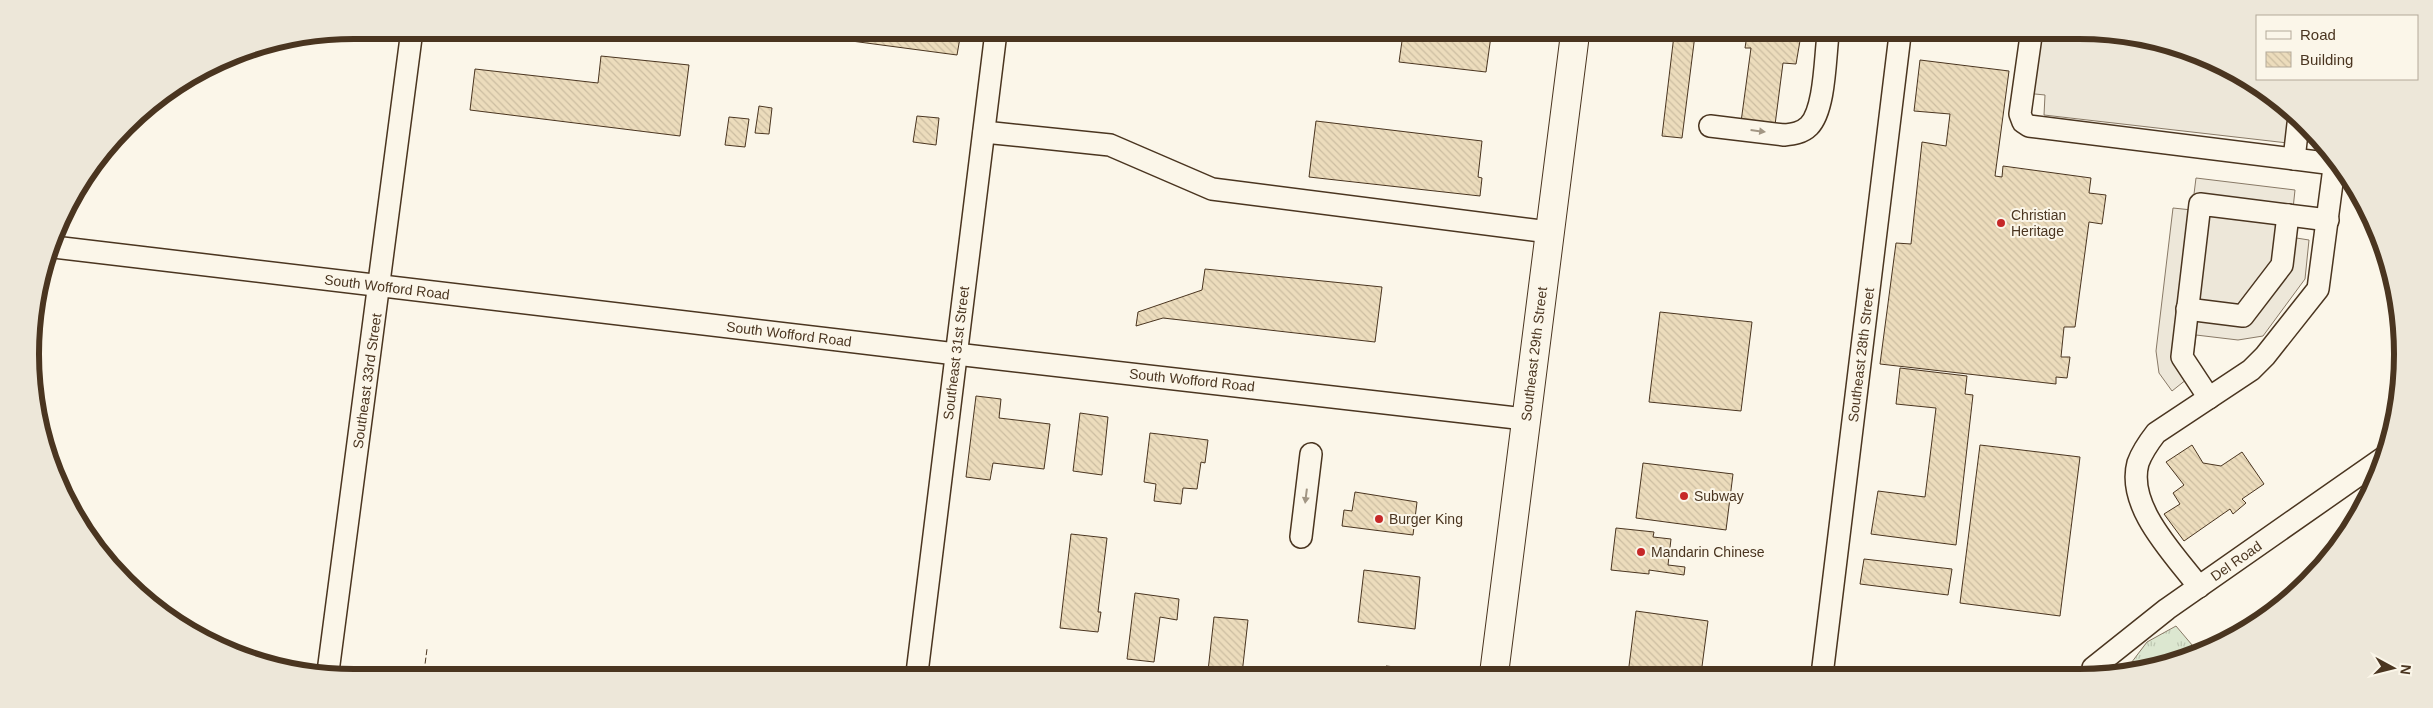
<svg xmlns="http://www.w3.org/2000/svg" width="2433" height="708" font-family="Arial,sans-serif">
<defs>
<pattern id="grass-tufts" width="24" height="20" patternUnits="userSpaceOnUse" patternTransform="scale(1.25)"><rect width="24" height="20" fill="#dce7d0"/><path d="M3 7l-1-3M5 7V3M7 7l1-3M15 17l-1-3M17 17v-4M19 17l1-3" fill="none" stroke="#bec7b2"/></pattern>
<pattern id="building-back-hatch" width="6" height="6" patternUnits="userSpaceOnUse" patternTransform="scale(1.25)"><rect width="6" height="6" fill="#ecdcbc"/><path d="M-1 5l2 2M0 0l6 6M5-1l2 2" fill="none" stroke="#ccbda1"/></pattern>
</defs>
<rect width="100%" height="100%" fill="#fbf6e9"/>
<path fill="url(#grass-tufts)" stroke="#887966" d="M 2176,626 L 2198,652 L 2122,675 L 2147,642 Z"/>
<g fill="#ede7d9" stroke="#887966">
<path d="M 2023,36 L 2142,36 L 2259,84 L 2306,132 L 2305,145 L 2044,115 L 2045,95 L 2015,92 Z"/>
<path d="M 2196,178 L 2295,190 L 2290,237 L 2309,240 L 2305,279 L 2263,336 L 2238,340 L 2196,335 L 2193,357 L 2202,367 L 2172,391 L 2159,373 L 2156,351 L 2173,208 L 2192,210 Z"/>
</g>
<g fill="url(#building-back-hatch)" stroke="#4a3520">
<path d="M 776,31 L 961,32 L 957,55 Z"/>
<path d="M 1403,34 L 1469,34 L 1491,36 L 1486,72 L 1399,62 Z"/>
<path d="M 1674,35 L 1695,35 L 1682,138 L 1662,136 Z"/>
<path d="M 1747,35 L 1801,35 L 1796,64 L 1783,63 L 1775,125 L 1741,122 L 1751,48 L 1745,48 Z"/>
<path d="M 601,56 L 689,65 L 680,136 L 470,110 L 475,69 L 598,83 Z"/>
<path d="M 1920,60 L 2009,71 L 1995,176 L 2002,177 L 2003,166 L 2091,178 L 2089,193 L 2106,195 L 2102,224 L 2089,222 L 2075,327 L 2064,327 L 2061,357 L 2070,357 L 2067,378 L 2056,377 L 2056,384 L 1880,364 L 1896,243 L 1911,244 L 1922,142 L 1946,146 L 1950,114 L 1914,111 Z"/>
<path d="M 759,106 L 772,108 L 769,134 L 755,133 Z"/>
<path d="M 917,116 L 939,118 L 936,145 L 913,142 Z"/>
<path d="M 729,117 L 749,119 L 745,147 L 725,145 Z"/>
<path d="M 1316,121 L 1482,141 L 1478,177 L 1482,178 L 1480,196 L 1309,177 Z"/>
<path d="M 1205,269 L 1382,287 L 1375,342 L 1163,318 L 1136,326 L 1138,312 L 1202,290 Z"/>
<path d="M 1660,312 L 1752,322 L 1741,411 L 1649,402 Z"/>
<path d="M 1900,368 L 1967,376 L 1965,394 L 1973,395 L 1956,545 L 1871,534 L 1878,491 L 1925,497 L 1936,408 L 1896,404 Z"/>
<path d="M 976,396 L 1001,399 L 999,418 L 1050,424 L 1044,469 L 993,463 L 990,480 L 966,477 Z"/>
<path d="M 1080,413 L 1108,417 L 1102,475 L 1073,471 Z"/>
<path d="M 1150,433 L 1208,440 L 1205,463 L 1201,462 L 1197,489 L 1183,488 L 1181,504 L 1154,501 L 1156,484 L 1144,482 Z"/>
<path d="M 1980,445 L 2080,457 L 2060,616 L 1960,603 Z"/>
<path d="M 2192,445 L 2203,463 L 2221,466 L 2242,452 L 2264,484 L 2242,499 L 2246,503 L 2233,514 L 2230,509 L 2184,541 L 2164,514 L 2180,504 L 2173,493 L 2184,485 L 2166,462 Z"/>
<path d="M 1643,463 L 1733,474 L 1726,530 L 1636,518 Z"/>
<path d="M 1355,492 L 1417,502 L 1413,535 L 1342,526 L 1344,510 L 1352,511 Z"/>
<path d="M 1616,528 L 1654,532 L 1653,537 L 1671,539 L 1668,565 L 1685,567 L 1684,575 L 1649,570 L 1649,574 L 1611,570 Z"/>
<path d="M 1071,534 L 1107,538 L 1098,612 L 1101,612 L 1098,632 L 1060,628 Z"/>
<path d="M 1864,559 L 1952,569 L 1948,595 L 1860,584 Z"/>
<path d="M 1364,570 L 1420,577 L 1415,629 L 1358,622 Z"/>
<path d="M 1135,593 L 1179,599 L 1177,620 L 1160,617 L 1154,662 L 1127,659 Z"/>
<path d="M 1636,611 L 1708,621 L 1701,674 L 1628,674 Z"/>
<path d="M 1214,617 L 1248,620 L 1242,674 L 1208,671 Z"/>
<path d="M 1386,666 L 1423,670 L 1423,674 L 1385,674 Z"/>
<path d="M 687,669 L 716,673 L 686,673 Z"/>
</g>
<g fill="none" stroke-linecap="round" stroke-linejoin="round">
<defs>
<g id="minor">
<path d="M 2031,36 L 2020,114 L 2023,122 L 2029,126 L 2334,164"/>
<path d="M 1710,126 L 1784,135 C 1793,134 1802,133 1809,126 C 1825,110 1825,58 1828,35"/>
<path d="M 984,132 L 1110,145 L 1212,189 L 1549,232"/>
<path d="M 2294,159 L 2298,124"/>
<path d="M 54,247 L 956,354 L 1525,419"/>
<path d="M 2187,309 L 2243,316 L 2282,265 L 2288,215"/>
<path d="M 2209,398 L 2182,357 L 2200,204 L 2328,220"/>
<path d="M 1301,537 L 1311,454"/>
<path d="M 2199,587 C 2175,555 2126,507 2138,463 C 2142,452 2149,442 2156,433 L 2251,370 L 2265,356 L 2318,289 L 2335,160"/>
<path d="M 328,672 L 412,30"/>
<path d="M 917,673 L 996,32"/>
<path d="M 1822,675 L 1900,35"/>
<path d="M 2092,675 L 2093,668 L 2167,609 L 2383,458"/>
</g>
<path id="major" d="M 1494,674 L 1575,34"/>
</defs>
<use href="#minor" stroke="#4a3520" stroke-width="24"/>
<use href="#major" stroke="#4a3520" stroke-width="30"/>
<use href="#minor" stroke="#fbf6e9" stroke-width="21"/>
<use href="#major" stroke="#fbf6e9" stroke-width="28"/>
<path stroke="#4a3520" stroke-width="1" stroke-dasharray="6 2.5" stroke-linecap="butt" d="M 424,672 L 427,649"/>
</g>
<defs><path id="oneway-solid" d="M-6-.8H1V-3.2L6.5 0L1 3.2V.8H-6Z" transform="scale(1.25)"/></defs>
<g fill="#a29684">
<use href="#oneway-solid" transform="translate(1758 131) rotate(7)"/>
<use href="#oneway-solid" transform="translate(1306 496) rotate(97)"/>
</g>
<g fill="#c62828" stroke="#fbf6e9" stroke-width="2">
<circle cx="2001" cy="223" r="5"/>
<circle cx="1684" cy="496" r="5"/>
<circle cx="1379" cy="519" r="5"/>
<circle cx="1641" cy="552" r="5"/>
</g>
<g text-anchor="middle" stroke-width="4" stroke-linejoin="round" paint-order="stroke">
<g font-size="14" fill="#4a3520" stroke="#fbf6e9" text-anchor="start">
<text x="2011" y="220">Christian<tspan x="2011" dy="16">Heritage</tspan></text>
<text x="1694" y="501">Subway</text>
<text x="1389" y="524">Burger King</text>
<text x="1651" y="557">Mandarin Chinese</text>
</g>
<g font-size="14" fill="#4a3520" stroke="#fbf6e9">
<text transform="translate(387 287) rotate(7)" y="5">South Wofford Road</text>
<text transform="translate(789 334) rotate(7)" y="5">South Wofford Road</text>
<text transform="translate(956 353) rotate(-83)" y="5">Southeast 31st Street</text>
<text transform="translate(1534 354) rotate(-83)" y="5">Southeast 29th Street</text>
<text transform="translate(1861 355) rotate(-83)" y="5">Southeast 28th Street</text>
<text transform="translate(1192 380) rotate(6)" y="5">South Wofford Road</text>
<text transform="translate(367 381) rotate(-82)" y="5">Southeast 33rd Street</text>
<text transform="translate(2236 561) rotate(-35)" y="5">Del Road</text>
</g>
</g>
<path d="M0 0H2433V708H0ZM354 39H2079A315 315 0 0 1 2394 354V354A315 315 0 0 1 2079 669H354A315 315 0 0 1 39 354V354A315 315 0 0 1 354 39Z" fill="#ede7d9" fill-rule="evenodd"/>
<path fill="none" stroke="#4a3520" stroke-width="6" d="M354 39H2079A315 315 0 0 1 2394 354V354A315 315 0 0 1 2079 669H354A315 315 0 0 1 39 354V354A315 315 0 0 1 354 39Z"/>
<rect x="2256" y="15" width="162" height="65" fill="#fbf6e9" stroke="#b4a999"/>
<rect x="2266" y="31" width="25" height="8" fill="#fbf6e9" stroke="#b4a999"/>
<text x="2300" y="40" font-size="15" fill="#4a3520">Road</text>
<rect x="2266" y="52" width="25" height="15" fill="url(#building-back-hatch)" stroke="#b4a999"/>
<text x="2300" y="65" font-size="15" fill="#4a3520">Building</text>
<g transform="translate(2393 668) rotate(97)" stroke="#fbf6e9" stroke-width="4" paint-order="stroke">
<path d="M0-4L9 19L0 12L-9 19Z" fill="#4a3520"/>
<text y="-8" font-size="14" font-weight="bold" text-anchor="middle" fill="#4a3520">N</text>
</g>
</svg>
